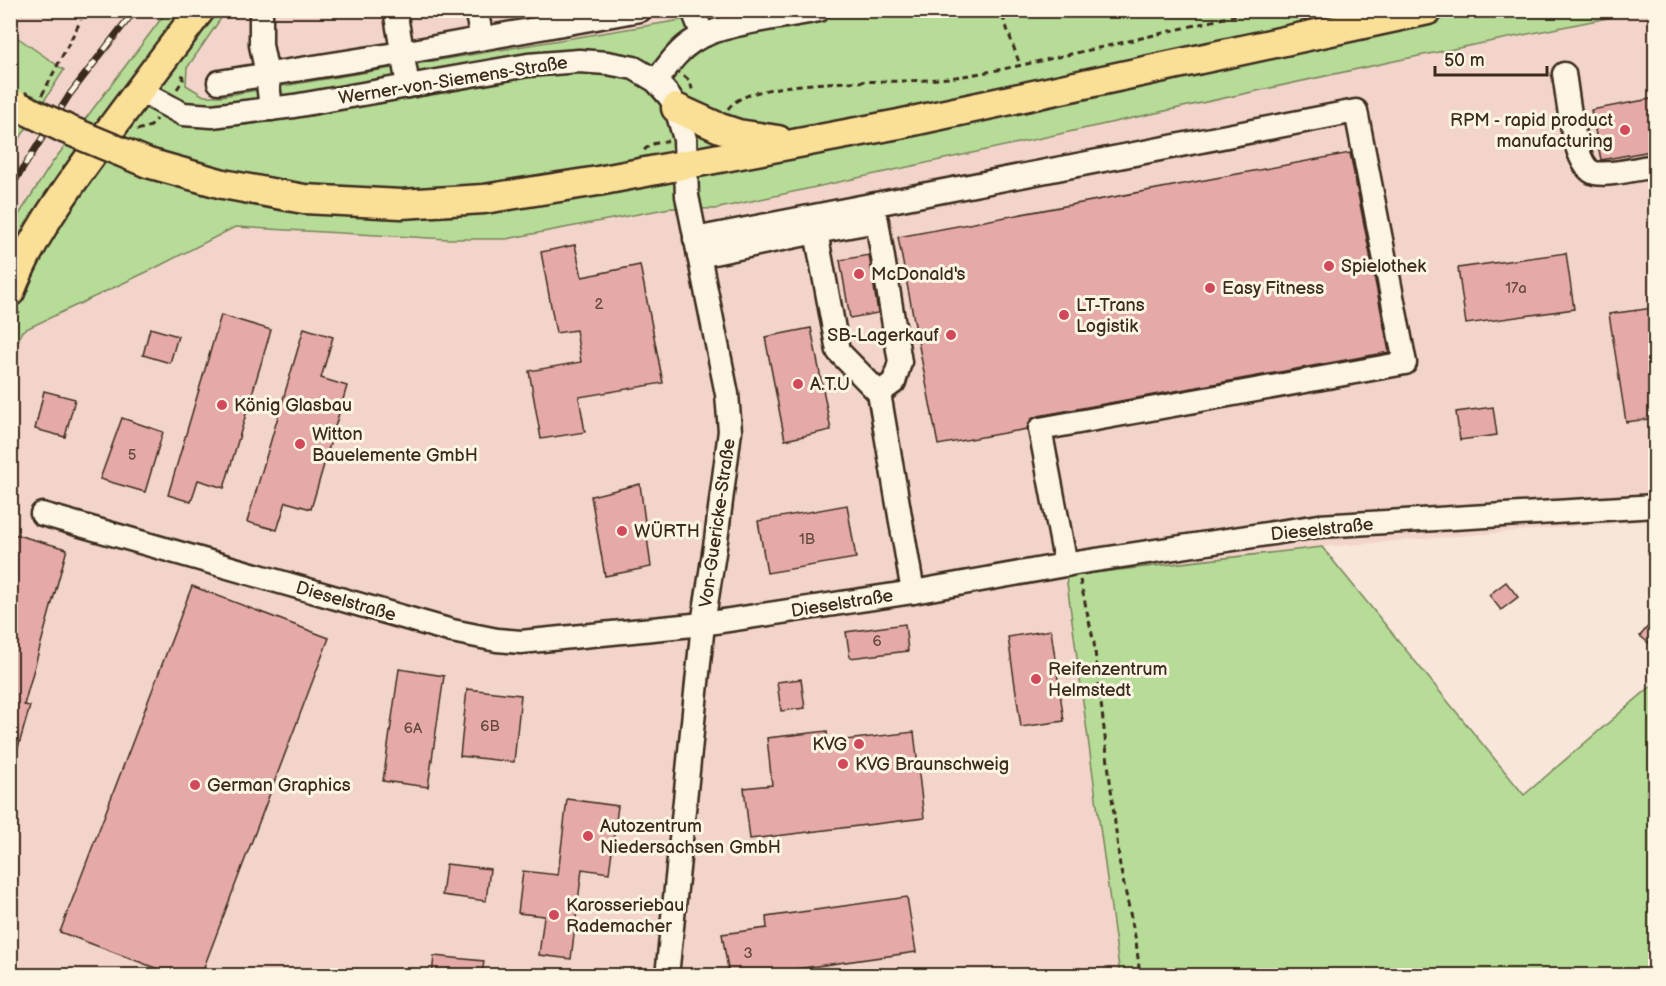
<svg xmlns="http://www.w3.org/2000/svg" width="1666" height="986" font-family="'Balsamiq Sans',sans-serif">
<rect width="100%" height="100%" fill="#f7e6d9"/>
<filter id="ink" filterUnits="userSpaceOnUse"><feTurbulence type="fractalNoise" baseFrequency=".0167" numOctaves="2"/><feDisplacementMap in="SourceGraphic" scale="12" xChannelSelector="R" yChannelSelector="G"/><feConvolveMatrix kernelMatrix="1 2 1 2 8 2 1 2 1" color-interpolation-filters="sRGB"/></filter>
<g filter="url(#ink)">
<g fill="#f2d4ca">
<path d="M 11,11 L 167,11 L 52,163 L 11,227 L 11,152 L 64,70 L 11,33 Z"/>
<path d="M 226,11 L 736,11 L 222,96 L 204,96 L 186,85 L 187,68 Z"/>
<path d="M 1642,11 L 1655,11 L 1655,520 L 1322,547 L 1066,576 L 1120,975 L 11,975 L 10,360 L 22,331 L 155,268 L 235,227 L 448,239 L 506,239 L 670,208 L 715,209 L 1399,60 Z"/>
</g>
<g fill="#b6dc97" stroke="#78835a" stroke-width="1.5">
<path d="M 167,11 L 226,11 L 187,68 L 186,85 L 204,96 L 222,96 L 736,11 L 1642,11 L 1399,60 L 715,209 L 670,208 L 506,239 L 448,239 L 235,227 L 155,268 L 22,331 L 11,360 L 11,227 L 52,163 Z"/>
<path d="M 11,33 L 64,70 L 11,152 Z"/>
<path d="M 1322,547 L 1524,795 L 1655,683 L 1655,975 L 1120,975 L 1066,576 Z"/>
</g>
<g fill="#e5aaa8" stroke="#3b2a1e" stroke-width="1.5">
<path d="M 1656,98 L 1656,150 L 1601,160 L 1591,110 Z"/>
<path d="M 1350,153 L 1389,352 L 1038,416 L 1031,419 L 1027,429 L 938,445 L 898,237 Z"/>
<path d="M 575,245 L 582,277 L 640,265 L 663,383 L 579,397 L 585,432 L 541,439 L 529,371 L 581,362 L 576,330 L 556,333 L 541,252 Z"/>
<path d="M 1566,253 L 1574,309 L 1466,324 L 1458,268 Z"/>
<path d="M 869,255 L 878,313 L 850,318 L 840,260 Z"/>
<path d="M 1653,308 L 1656,328 L 1656,418 L 1626,422 L 1609,314 Z"/>
<path d="M 221,315 L 271,330 L 224,488 L 198,480 L 191,502 L 168,495 Z"/>
<path d="M 150,328 L 178,336 L 170,363 L 143,355 Z"/>
<path d="M 304,328 L 333,337 L 321,378 L 347,386 L 311,509 L 286,502 L 277,530 L 247,522 Z"/>
<path d="M 811,328 L 831,430 L 785,440 L 765,337 Z"/>
<path d="M 44,391 L 75,399 L 65,437 L 35,429 Z"/>
<path d="M 1493,407 L 1497,435 L 1460,440 L 1456,412 Z"/>
<path d="M 122,418 L 163,432 L 145,492 L 100,479 Z"/>
<path d="M 640,484 L 651,567 L 605,576 L 591,496 Z"/>
<path d="M 847,505 L 856,558 L 767,573 L 758,521 Z"/>
<path d="M 10,533 L 67,549 L 24,705 L 30,706 L 14,762 L 10,762 Z"/>
<path d="M 1506,582 L 1518,597 L 1501,610 L 1489,595 Z"/>
<path d="M 192,586 L 329,638 L 201,975 L 174,975 L 60,932 Z"/>
<path d="M 1656,617 L 1656,649 L 1640,636 Z"/>
<path d="M 905,624 L 908,651 L 850,658 L 846,632 Z"/>
<path d="M 1051,630 L 1064,721 L 1021,727 L 1008,637 Z"/>
<path d="M 399,669 L 444,676 L 428,787 L 383,781 Z"/>
<path d="M 801,679 L 805,708 L 781,711 L 777,682 Z"/>
<path d="M 467,689 L 521,695 L 514,762 L 460,756 Z"/>
<path d="M 827,731 L 828,742 L 914,732 L 924,818 L 750,839 L 744,788 L 772,785 L 767,738 Z"/>
<path d="M 567,799 L 618,806 L 609,873 L 582,869 L 571,959 L 539,955 L 544,916 L 518,913 L 523,871 L 558,875 Z"/>
<path d="M 446,864 L 490,869 L 486,901 L 442,895 Z"/>
<path d="M 907,897 L 916,952 L 775,972 L 775,975 L 729,975 L 722,934 L 767,928 L 766,917 Z"/>
<path d="M 434,956 L 484,961 L 482,975 L 432,975 Z"/>
</g>
<g fill="none" stroke-linecap="round" stroke-linejoin="round">
<defs>
<g id="minor">
<path d="M 261,10 L 261,45 L 267,74 L 271,109"/>
<path d="M 395,10 L 408,86"/>
<path d="M 476,10 L 482,38"/>
<path d="M 693,10 L 703,36"/>
<path d="M 1564,74 C 1568,94 1573,168 1595,173 C 1611,176 1639,168 1656,166"/>
<path d="M 656,81 C 667,67 677,51 693,41 C 721,23 786,17 819,10"/>
<path d="M 219,82 L 402,53 L 640,10"/>
<path d="M 139,90 L 183,114 L 212,116 L 294,106 L 528,65 L 579,61 L 607,63 L 634,68 L 656,81 L 670,97 L 676,108 L 685,139 L 687,196 L 727,394 L 730,431 L 716,540 L 703,624 L 667,976"/>
<path d="M 816,232 L 877,221 L 900,362 L 894,382 L 879,393"/>
<path d="M 695,239 L 1356,111 L 1405,363 L 1040,429 L 1066,565"/>
<path d="M 699,256 L 816,232 L 838,351 L 879,393 L 913,592"/>
<path d="M 42,514 L 452,631 L 497,640 L 521,642 L 703,624 L 913,592 L 1076,563 L 1319,526 L 1656,506"/>
</g>
<g id="major">
<path d="M 676,108 L 720,128 L 738,134 L 778,140"/>
<path d="M 148,163 L 223,184 L 304,199 L 401,204 L 484,199 L 598,181 L 899,124 L 1428,10"/>
<path d="M 10,292 C 31,237 64,193 98,146 C 131,101 166,55 200,10"/>
</g>
</defs>
<use href="#minor" stroke="#3b2a1e" stroke-width="27"/>
<use href="#major" stroke="#3b2a1e" stroke-width="33"/>
<g stroke="#3b2a1e" stroke-width="3" stroke-dasharray="6 4.5" stroke-linecap="butt">
<path d="M 993,10 L 1004,20 L 1020,65"/>
<path d="M 684,76 L 690,81 L 693,93"/>
<path d="M 177,89 L 183,80 L 182,71"/>
<path d="M 42,95 L 81,20"/>
<path d="M 728,109 C 747,79 869,82 905,81 C 959,80 1009,68 1062,56 C 1127,42 1192,26 1257,10"/>
<path d="M 137,130 L 151,126 L 156,119"/>
<path d="M 644,150 L 652,144 L 668,141"/>
<path d="M 10,332 L 19,312"/>
<path d="M 1080,580 L 1094,643 L 1120,866 L 1136,941 L 1140,976"/>
</g>
<use href="#minor" stroke="#fcf5e5" stroke-width="22"/>
<use href="#major" stroke="#fadf96" stroke-width="28"/>
<defs>
<path id="rail" d="M 10,189 L 70,94 L 135,10"/>
</defs>
<use href="#rail" stroke="#3b2a1e" stroke-width="7"/>
<use href="#rail" stroke="#fcf5e5" stroke-width="4.5" stroke-dasharray="14" stroke-linecap="butt"/>
<defs>
<path id="major-bridge" d="M 18,106 L 66,129 L 148,163"/>
</defs>
<use href="#major-bridge" stroke="#3b2a1e" stroke-width="33" stroke-linecap="butt"/>
<use href="#major-bridge" stroke="#fadf96" stroke-width="28"/>
</g>
</g>
<g fill="#d1495b" stroke="#fcf5e5" stroke-width="2">
<circle cx="1625" cy="130" r="6"/>
<circle cx="1329" cy="266" r="6"/>
<circle cx="859" cy="274" r="6"/>
<circle cx="1210" cy="288" r="6"/>
<circle cx="1064" cy="315" r="6"/>
<circle cx="951" cy="335" r="6"/>
<circle cx="798" cy="384" r="6"/>
<circle cx="222" cy="405" r="6"/>
<circle cx="300" cy="444" r="6"/>
<circle cx="622" cy="531" r="6"/>
<circle cx="1036" cy="679" r="6"/>
<circle cx="859" cy="744" r="6"/>
<circle cx="843" cy="764" r="6"/>
<circle cx="195" cy="785" r="6"/>
<circle cx="588" cy="836" r="6"/>
<circle cx="554" cy="915" r="6"/>
</g>
<g text-anchor="middle" stroke-width="6" stroke-linejoin="round" paint-order="stroke">
<g font-size="15" fill="#664a40">
<text x="1516" y="293">17a</text>
<text x="599" y="309">2</text>
<text x="132" y="460">5</text>
<text x="807" y="544">1B</text>
<text x="877" y="646">6</text>
<text x="490" y="731">6B</text>
<text x="413" y="733">6A</text>
<text x="748" y="958">3</text>
</g>
<g font-size="18" fill="#3b2a1e" stroke="#fcf5e5">
<text transform="translate(453 80) rotate(-9)" y="6">Werner-von-Siemens-Straße</text>
<text transform="translate(717 523) rotate(-82)" y="6">Von-Guericke-Straße</text>
<text transform="translate(1322 529) rotate(-6)" y="6">Dieselstraße</text>
<text transform="translate(346 601) rotate(16)" y="6">Dieselstraße</text>
<text transform="translate(842 603) rotate(-9)" y="6">Dieselstraße</text>
</g>
<g font-size="18" fill="#3b2a1e" stroke="#fcf5e5" text-anchor="start">
<text x="1613" y="126" text-anchor="end">RPM - rapid product<tspan x="1613" dy="21">manufacturing</tspan></text>
<text x="1341" y="272">Spielothek</text>
<text x="871" y="280">McDonald's</text>
<text x="1222" y="294">Easy Fitness</text>
<text x="1076" y="311">LT-Trans<tspan x="1076" dy="21">Logistik</tspan></text>
<text x="939" y="341" text-anchor="end">SB-Lagerkauf</text>
<text x="810" y="390">A.T.U</text>
<text x="234" y="411">König Glasbau</text>
<text x="312" y="440">Witton<tspan x="312" dy="21">Bauelemente GmbH</tspan></text>
<text x="634" y="537">WÜRTH</text>
<text x="1048" y="675">Reifenzentrum<tspan x="1048" dy="21">Helmstedt</tspan></text>
<text x="847" y="750" text-anchor="end">KVG</text>
<text x="855" y="770">KVG Braunschweig</text>
<text x="207" y="791">German Graphics</text>
<text x="600" y="832">Autozentrum<tspan x="600" dy="21">Niedersachsen GmbH</tspan></text>
<text x="566" y="911">Karosseriebau<tspan x="566" dy="21">Rademacher</tspan></text>
</g>
</g>
<rect width="1666" height="986" fill="none" stroke="#fcf5e5" stroke-width="36"/>
<rect x="18" y="18" width="1630" height="950" fill="none" stroke="#3b2a1e" stroke-width="2" filter="url(#ink)"/>
<path d="M1435 66v9h112v-9" fill="none" stroke="#3b2a1e" stroke-width="3"/>
<text x="1444" y="66" font-size="18" fill="#3b2a1e" stroke="#fcf5e5" stroke-width="4.5" paint-order="stroke">50 m</text>
</svg>
